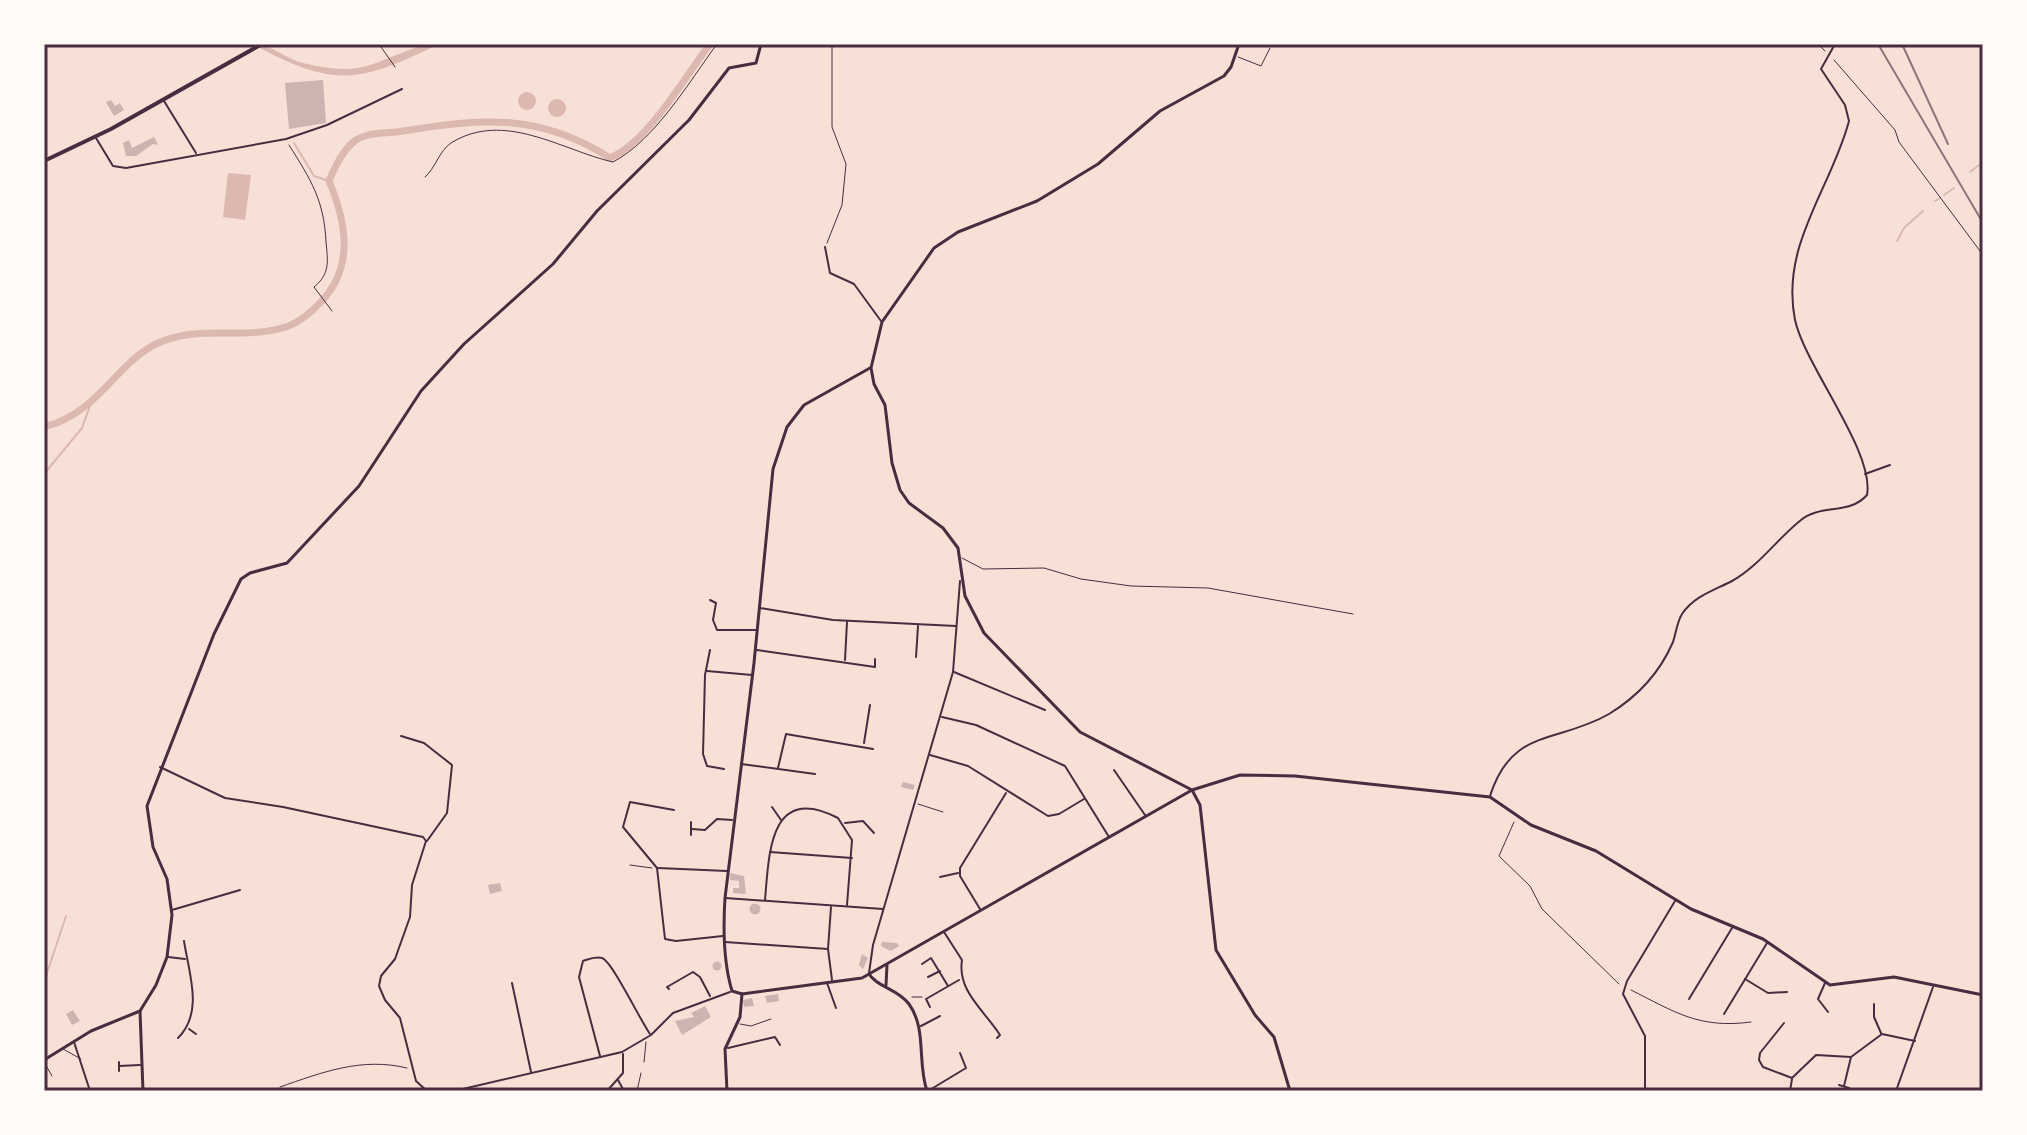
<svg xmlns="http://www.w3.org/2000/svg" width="2027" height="1135" font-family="Inter,sans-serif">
<rect width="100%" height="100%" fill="#f7e1d7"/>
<g fill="#dcb8b0">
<path d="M 252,44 C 270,44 282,56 299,62 C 311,65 329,69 343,69 C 379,70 405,44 439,44 C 357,84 334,88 252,44 Z"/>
<circle cx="527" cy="101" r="9"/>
<circle cx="557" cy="108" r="9"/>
<path d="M 228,173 L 251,175 L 245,220 L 223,217 Z"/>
</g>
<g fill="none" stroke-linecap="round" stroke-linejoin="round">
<g stroke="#dcb8b0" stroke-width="2">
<path d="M 294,143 L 314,176 L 329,181"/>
<path d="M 1970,172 L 1983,162"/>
<path d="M 1944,195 L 1954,188"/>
<path d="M 1935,201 L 1940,198"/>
<path d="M 1897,241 L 1904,228 L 1923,211"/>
<path d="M 44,474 L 82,428 L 91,403"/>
<path d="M 44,982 L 66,916"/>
</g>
<path stroke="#dcb8b0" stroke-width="7" d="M 44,427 C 99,413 114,365 156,344 C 197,324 240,340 282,328 C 295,325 309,314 318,305 C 355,269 347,224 329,181 C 335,167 343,149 356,140 C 370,131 387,134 403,131 C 482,118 540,113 610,158 C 649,141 684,78 710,44"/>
</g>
<g fill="#ccb4b1">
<path d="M 323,80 L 326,123 L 289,129 L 285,83 Z"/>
<path d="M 111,100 L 115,106 L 120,103 L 124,110 L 114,116 L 106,102 Z"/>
<path d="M 154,137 L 158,145 L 153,144 L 136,156 L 126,156 L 123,143 L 129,140 L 132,148 Z"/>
<path d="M 903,782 L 915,785 L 913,790 L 901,787 Z"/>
<path d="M 730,873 L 744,876 L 746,894 L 733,893 L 733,888 L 739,888 L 739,881 L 730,880 Z"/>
<path d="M 500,883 L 502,891 L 490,894 L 488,885 Z"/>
<circle cx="755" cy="909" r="5.5"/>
<path d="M 882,942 L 897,943 L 899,946 L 891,951 L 881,946 Z"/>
<path d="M 862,954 L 868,958 L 863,969 L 859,965 Z"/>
<circle cx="717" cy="966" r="4.5"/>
<path d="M 778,994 L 779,1001 L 767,1003 L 765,996 Z"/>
<path d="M 752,998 L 754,1006 L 744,1007 L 743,1000 Z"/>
<path d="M 705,1006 L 711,1017 L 682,1035 L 675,1021 L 694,1017 L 691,1013 Z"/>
<path d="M 73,1010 L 80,1021 L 72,1025 L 66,1014 Z"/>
</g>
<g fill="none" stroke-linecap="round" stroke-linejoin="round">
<g stroke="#4a2c40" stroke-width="1">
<path d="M 379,44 L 395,67"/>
<path d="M 1818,44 L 1825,51"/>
<path d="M 1834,60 L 1895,130 L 1899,142 L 1983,255"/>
<path d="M 289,145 C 311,180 324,200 326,242 C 328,262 330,274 314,287 L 332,311"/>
<path d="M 425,177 C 435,169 439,151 451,143 C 504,110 561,150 613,162 C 655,140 689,82 717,44"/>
<path d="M 827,243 L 842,205 L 846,164 L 832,127 L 832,44"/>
<path d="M 1514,822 L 1499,856 L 1530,886 L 1542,909 L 1619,984"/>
<path d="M 630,865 L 652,868"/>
<path d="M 1631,990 C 1675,1012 1699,1029 1751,1022"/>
<path d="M 912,997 L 922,997"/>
<path d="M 280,1087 C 323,1072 362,1057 407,1068"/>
</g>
<g stroke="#4a2c40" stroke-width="1">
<path d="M 1238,57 L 1261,66 L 1270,48"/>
<path d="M 962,558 L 983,569 L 1044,568 L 1081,579 L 1131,586 L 1208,588 L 1353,614"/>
<path d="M 918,804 L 943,812"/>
<path d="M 740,1024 L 751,1026 L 771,1019"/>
<path d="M 63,1049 L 81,1059"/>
<path d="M 44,1062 L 52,1076"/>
<path d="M 644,1062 L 646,1042"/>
<path d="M 637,1091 L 641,1073"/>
</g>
<g stroke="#4a2c40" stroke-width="2">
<path d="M 164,101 L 196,153"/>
<path d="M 96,138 L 113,166 L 126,168 L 286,139 L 327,125 L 402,89"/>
<path d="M 825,247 L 830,273 L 854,284 L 881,321"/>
<path d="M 1865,474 L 1890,465"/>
<path d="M 710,600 L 716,603 L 713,620 L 717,630 L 756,630"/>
<path d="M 760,608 L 833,620 L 956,626"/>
<path d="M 710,650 L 705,675 L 703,754 L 707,766 L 724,769"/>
<path d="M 757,650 L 875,667 L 875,659"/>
<path d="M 916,657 L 918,626"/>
<path d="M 845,660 L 847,622"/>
<path d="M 707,671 L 752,675"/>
<path d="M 954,672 L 1045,710"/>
<path d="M 942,717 L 976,725 L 1065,766 L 1109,837"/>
<path d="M 401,736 L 424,743 L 452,765 L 447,813 L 427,841"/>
<path d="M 864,743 L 870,705"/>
<path d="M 930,755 L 968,766 L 1048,816 L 1059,814 L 1084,799"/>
<path d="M 741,764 L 815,774"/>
<path d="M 160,767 L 225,798 L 283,807 L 423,837 L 426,841 L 412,885 L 410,917 L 395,959 L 381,976 L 379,986 L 385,1000 L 400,1018 L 416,1081 L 427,1091"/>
<path d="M 778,768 L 786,734 L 873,749"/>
<path d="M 1114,770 L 1145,815"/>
<path d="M 1490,796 C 1512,727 1557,744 1609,714 C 1637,697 1660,672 1673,642 C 1676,633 1677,622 1682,614 C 1694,596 1715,590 1732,581 C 1759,566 1777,539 1801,520 C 1820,504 1850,515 1867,495 C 1875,452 1805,366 1795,320 C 1780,245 1831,189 1849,121 L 1845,105 L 1821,69 L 1835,44"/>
<path d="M 772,807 L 781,820"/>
<path d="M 674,810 L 630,802 L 623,827 L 657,868 L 665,939 L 676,941 L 723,936"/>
<path d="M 845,823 L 863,821 L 874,833"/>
<path d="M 692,829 L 705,830 L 717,819 L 732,820"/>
<path d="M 691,835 L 691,822"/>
<path d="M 770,852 L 852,858"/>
<path d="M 658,868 L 727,871"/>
<path d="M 940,877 L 958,873"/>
<path d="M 725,898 L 883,909"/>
<path d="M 765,900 C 769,855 769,782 838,818 L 852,840 L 847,905"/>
<path d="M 831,907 L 828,949 L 832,980"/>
<path d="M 980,909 L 960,876 L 960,868 L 1006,793"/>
<path d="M 172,910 L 240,890"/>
<path d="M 944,932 L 962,960 C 957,991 984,1010 1000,1035 L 997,1038"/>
<path d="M 725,942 L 828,949"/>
<path d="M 168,957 L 185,959"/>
<path d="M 922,964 L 931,958 L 948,986"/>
<path d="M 869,973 L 873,945 L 953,672 L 960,581"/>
<path d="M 928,977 L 940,971"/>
<path d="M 1745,979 L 1768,993 L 1787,992"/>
<path d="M 512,983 L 531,1072"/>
<path d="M 827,983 L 836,1008"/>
<path d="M 1825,983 L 1818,999 L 1828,1012"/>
<path d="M 669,989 L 667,987 L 693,972 L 700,977 L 710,996"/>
<path d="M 1689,999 L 1732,928"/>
<path d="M 1874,1004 L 1874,1017 L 1881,1033"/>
<path d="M 930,1007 L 926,999 L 959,980"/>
<path d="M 1724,1014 L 1767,943"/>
<path d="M 1784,1023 L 1760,1053 L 1759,1060 L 1763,1067 L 1792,1078 L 1816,1055 L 1851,1057 L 1882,1034 L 1915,1041"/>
<path d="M 921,1026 L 940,1016"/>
<path d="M 189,1029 L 196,1034"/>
<path d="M 178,1038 C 204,1012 189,974 184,941"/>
<path d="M 74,1042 L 90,1091"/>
<path d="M 728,1048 L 775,1037 L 780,1045"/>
<path d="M 600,1056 L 579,977 L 583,961 C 589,959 595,956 602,958 C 612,961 640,1020 650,1034"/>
<path d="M 119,1062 L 119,1071"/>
<path d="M 119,1066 L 140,1065"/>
<path d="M 618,1080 L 624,1091"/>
<path d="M 1839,1085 L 1849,1088"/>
<path d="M 1844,1086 L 1851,1057"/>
<path d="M 268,1091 L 274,1091"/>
<path d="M 454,1091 L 622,1052 L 651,1035 L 673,1013 L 730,992"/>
<path d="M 607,1091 L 623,1073 L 623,1054"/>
<path d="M 765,1091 L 767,1089"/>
<path d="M 928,1091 L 966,1068 L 960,1053"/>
<path d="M 1645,1091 L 1645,1036 L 1623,994 L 1627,981 L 1675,901"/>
<path d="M 1790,1091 L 1792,1079"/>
<path d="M 1896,1091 L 1933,987"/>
</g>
<g stroke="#4a2c40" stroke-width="3">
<path d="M 869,974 C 877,987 898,989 909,1004 C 927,1029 917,1062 927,1091"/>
<path d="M 886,985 L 887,965"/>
<path d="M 742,994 L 862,978 L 1192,790 L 1240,775 L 1295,776 L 1490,797 L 1531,825 L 1596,851 L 1691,909 L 1763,939 L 1830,985 L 1894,977 L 1983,995"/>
<path d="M 742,994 L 732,991 C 723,961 723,929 725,898 L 754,663 L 773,469 L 787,427 L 804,405 L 870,368"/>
<path d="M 140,1011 L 143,1091"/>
<path d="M 44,1060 L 91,1031 L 140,1011 L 156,985 L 167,957 L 172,915 L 167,879 L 153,847 L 147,806 L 214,634 L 241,579 L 250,573 L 287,563 L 359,486 L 421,391 L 464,344 L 553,264 L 597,211 L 689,120 L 729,68 L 756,63 L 761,44"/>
<path d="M 727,1091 L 725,1049 L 740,1017 L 742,994"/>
</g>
<path stroke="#4a2c40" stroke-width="3" d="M 1239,44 L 1231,67 L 1224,76 L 1160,111 L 1098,164 L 1037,201 L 958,232 L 934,248 L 882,322 L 871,368 L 874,384 L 885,405 L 892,463 L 900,490 L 909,503 L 943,528 L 958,548 L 965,596 L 984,633 L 1080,732 L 1192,790 L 1200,805 L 1216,950 L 1255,1015 L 1274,1037 L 1290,1091"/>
<path stroke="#4a2c40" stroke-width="4" d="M 44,161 L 111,129 L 262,44"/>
<g stroke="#8f747c" stroke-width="2">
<path d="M 1878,44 L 1983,223"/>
<path d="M 1902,44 L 1948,144"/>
</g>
</g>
<rect width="2027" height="1135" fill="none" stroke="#fffaf5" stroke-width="92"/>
<rect x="46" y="46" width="1935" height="1043" fill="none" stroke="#4a2c40" stroke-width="3"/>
</svg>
